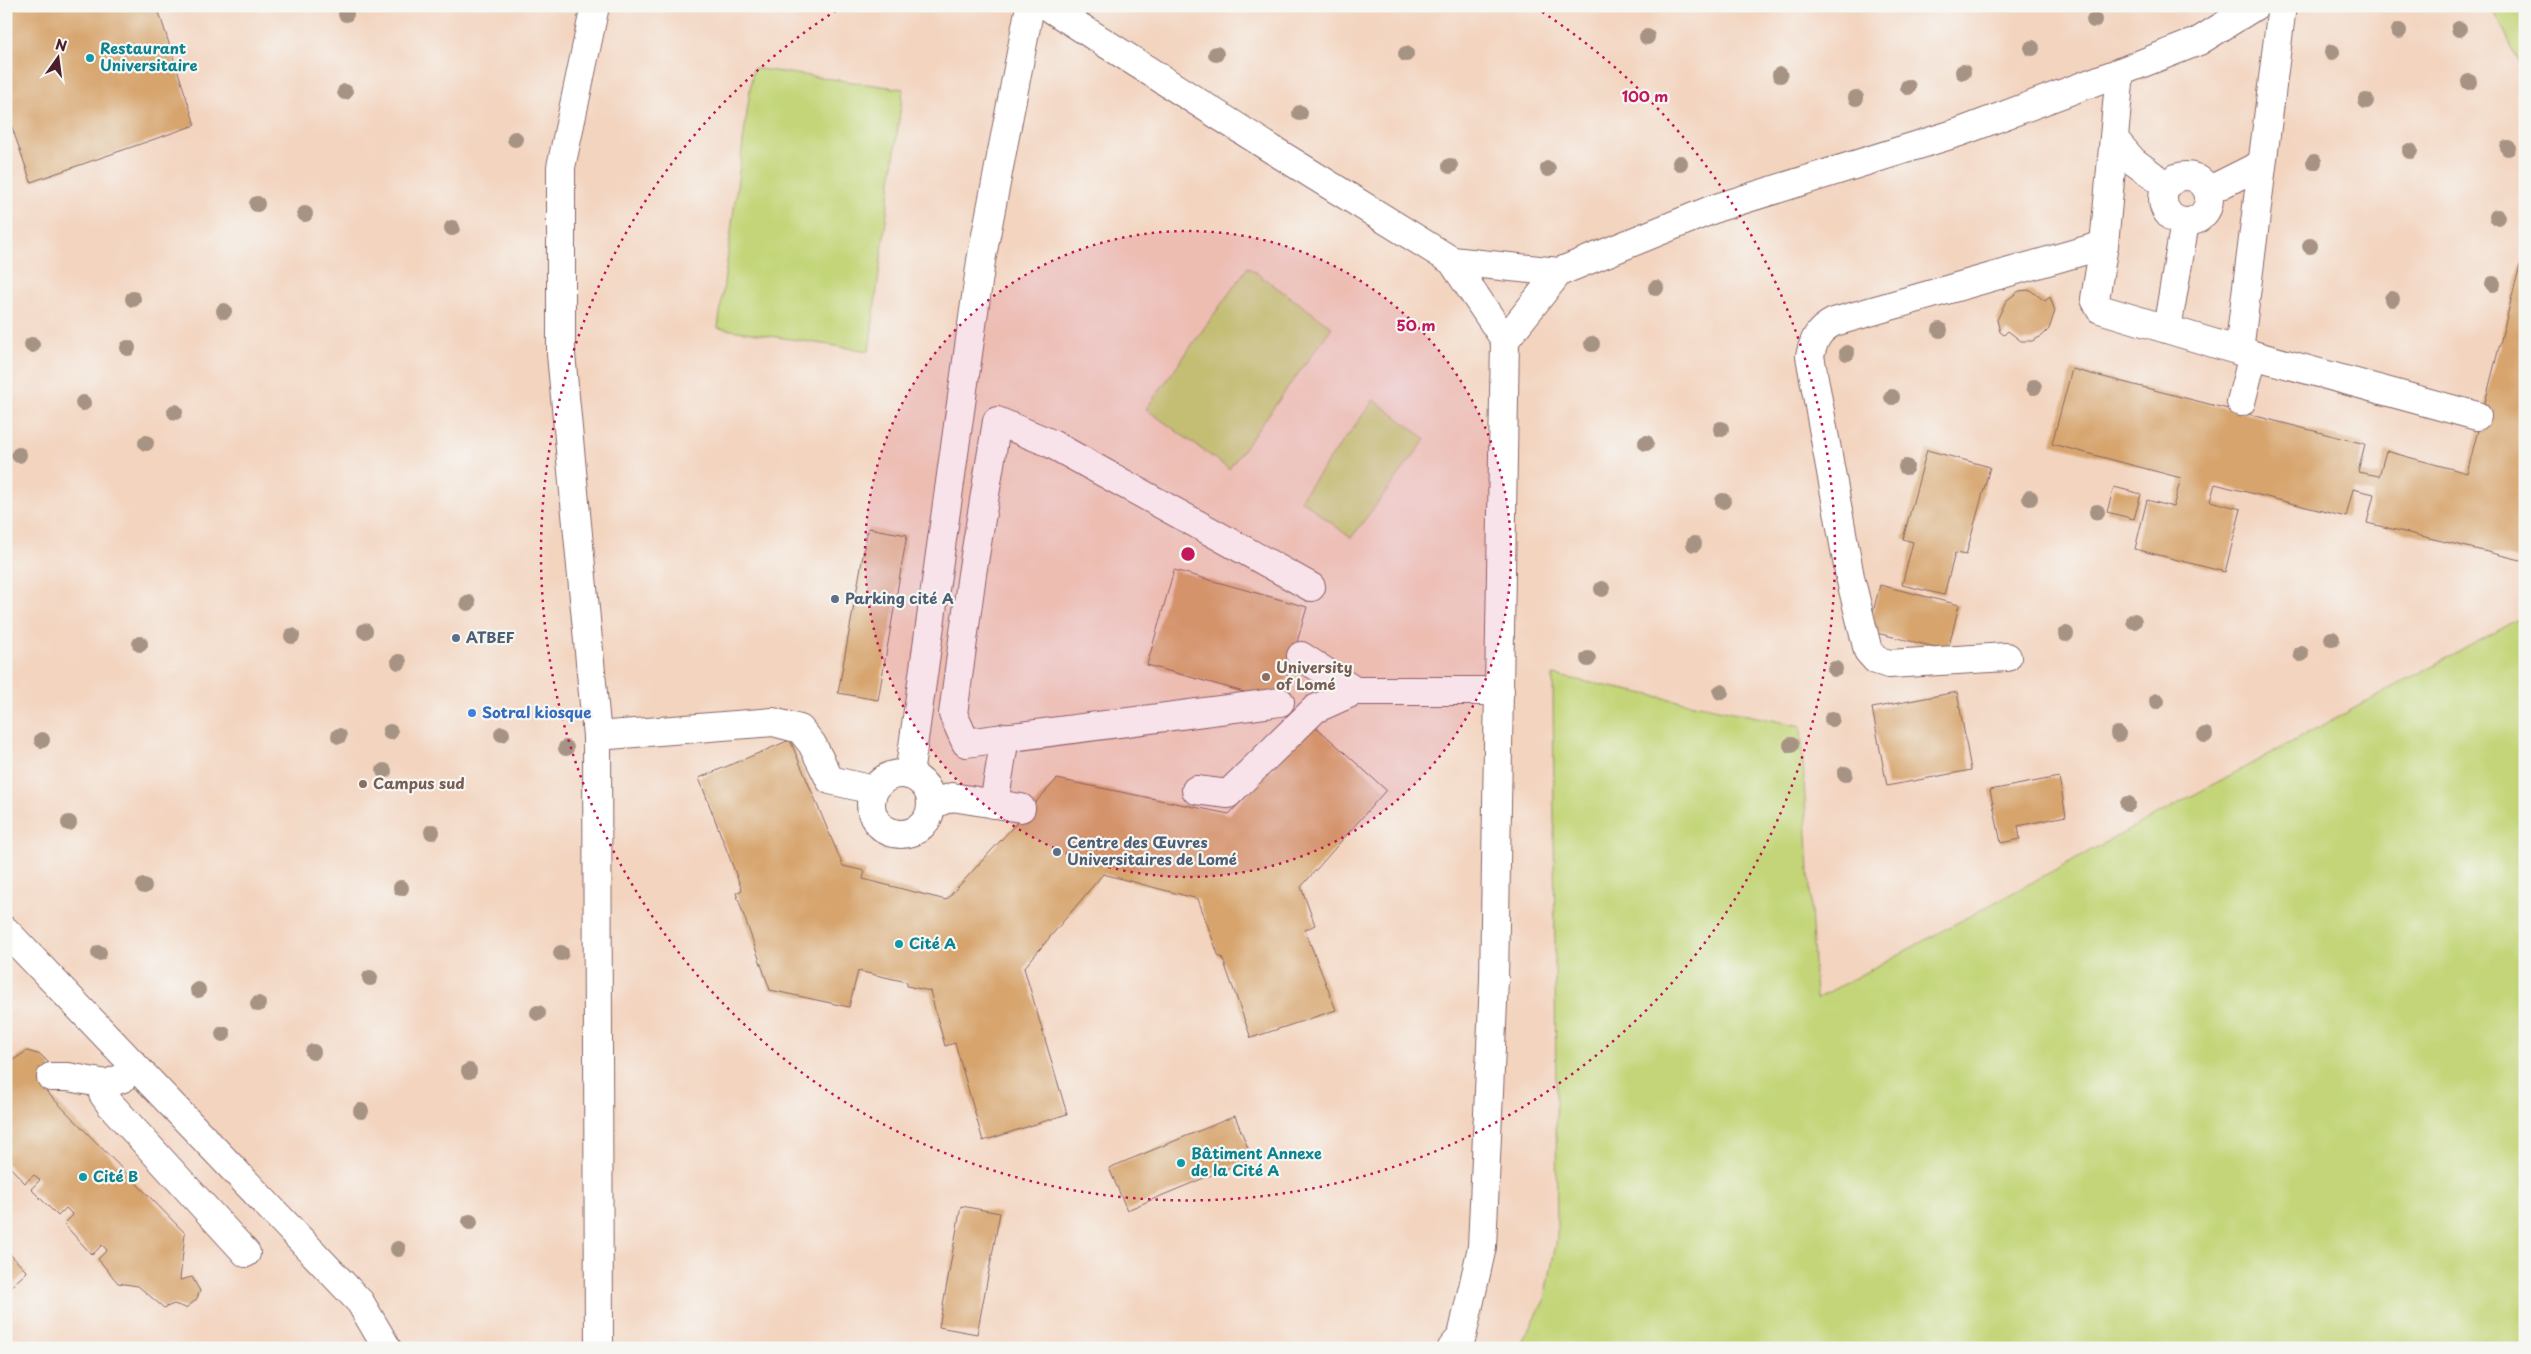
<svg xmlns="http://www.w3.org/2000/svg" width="2531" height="1354" font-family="'Playpen Sans',sans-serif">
<rect width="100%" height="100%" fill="#f6f6f2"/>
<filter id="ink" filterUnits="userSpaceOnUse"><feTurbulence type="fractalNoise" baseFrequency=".02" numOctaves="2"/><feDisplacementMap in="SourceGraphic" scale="10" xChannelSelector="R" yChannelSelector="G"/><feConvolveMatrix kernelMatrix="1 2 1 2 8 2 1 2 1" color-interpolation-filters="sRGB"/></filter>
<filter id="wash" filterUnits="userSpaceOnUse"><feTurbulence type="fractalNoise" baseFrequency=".0096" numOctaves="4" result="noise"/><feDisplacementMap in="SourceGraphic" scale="20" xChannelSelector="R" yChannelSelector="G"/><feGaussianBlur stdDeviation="1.12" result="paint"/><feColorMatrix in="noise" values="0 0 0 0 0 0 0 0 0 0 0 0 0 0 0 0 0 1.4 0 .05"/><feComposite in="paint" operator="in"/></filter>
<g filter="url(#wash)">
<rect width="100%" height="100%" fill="#f4e9d9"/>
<rect fill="#f3d4bf" x="6" y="6" width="2519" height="1342"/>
<g fill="#c3d578" stroke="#867a52">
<path d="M 2492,6 L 2525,6 L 2525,74 Z"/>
<path d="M 753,68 L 903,89 L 869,351 L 718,328 Z"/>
<path d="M 1248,267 L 1332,327 L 1229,469 L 1146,409 Z"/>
<path d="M 1374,400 L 1426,439 L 1351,538 L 1300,499 Z"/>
<path d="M 2525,616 L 2525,1348 L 1517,1348 L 1522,1342 L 1545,1299 L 1557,1239 L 1553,675 L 1801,726 L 1816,999 Z"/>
</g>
<g id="blocks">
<g fill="#d7a46d">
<path d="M 6,6 L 157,6 L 195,125 L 31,182 L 6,110 Z"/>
<path d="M 2520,265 L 2525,266 L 2525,561 L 2367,523 L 2374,494 L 2353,489 L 2346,517 L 2215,484 L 2210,501 L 2241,509 L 2225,572 L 2135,549 L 2147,500 L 2173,507 L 2181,478 L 2052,444 L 2072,369 L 2365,444 L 2358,472 L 2379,476 L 2386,451 L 2467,473 Z"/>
<path d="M 2030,290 L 2045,301 L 2050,297 L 2055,311 L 2049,329 L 2042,336 L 2032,341 L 2021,341 L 2008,331 L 2004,335 L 2000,332 L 1997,320 L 2006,301 L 2019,291 Z"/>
<path d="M 1927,450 L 1990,467 L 1966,555 L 1955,553 L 1944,595 L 1902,585 L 1913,542 L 1903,539 Z"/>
<path d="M 2114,487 L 2141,494 L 2134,519 L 2107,512 Z"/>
<path d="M 868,528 L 907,535 L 878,700 L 838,693 Z"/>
<path d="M 1174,570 L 1307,607 L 1280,702 L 1147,665 Z"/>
<path d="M 1880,585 L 1959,605 L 1948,650 L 1868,631 Z"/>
<path d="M 1957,692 L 1971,770 L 1887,786 L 1872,708 Z"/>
<path d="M 1314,725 L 1386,790 L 1301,887 L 1315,925 L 1305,930 L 1336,1010 L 1251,1038 L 1222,957 L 1219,957 L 1198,899 L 1103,874 L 1024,968 L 1067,1114 L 983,1141 L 955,1043 L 945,1046 L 930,991 L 907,986 L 907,982 L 858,971 L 849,1007 L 770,990 L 736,893 L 742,890 L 699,778 L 790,740 L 843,866 L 865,871 L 863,879 L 946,900 L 1057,779 L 1229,814 Z"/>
<path d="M 2059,777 L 2066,816 L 2018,826 L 2020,839 L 2001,843 L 1990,790 Z"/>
<path d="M 27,1051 L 41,1055 L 50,1064 L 51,1081 L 44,1089 L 185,1233 L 180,1280 L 192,1277 L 200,1291 L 196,1300 L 186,1308 L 174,1304 L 164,1308 L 138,1286 L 118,1283 L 98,1259 L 107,1250 L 102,1245 L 92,1255 L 64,1224 L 73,1215 L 66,1208 L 58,1216 L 31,1189 L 40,1180 L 34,1175 L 25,1183 L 6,1163 L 6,1053 L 13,1060 Z"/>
<path d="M 1235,1116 L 1252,1158 L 1127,1210 L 1109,1168 Z"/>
<path d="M 961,1206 L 1000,1213 L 977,1334 L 939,1327 Z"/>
<path d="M 6,1250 L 27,1272 L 6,1291 Z"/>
</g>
</g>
</g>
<g filter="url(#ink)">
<use href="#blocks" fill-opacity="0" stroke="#866668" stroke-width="1"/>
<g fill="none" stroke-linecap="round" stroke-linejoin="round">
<defs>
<g id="minor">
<path d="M 595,6 L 561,167 L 561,354 L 597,736 L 599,1348"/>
<path d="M 1047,6 L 1273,150 L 1452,261 L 1505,340 L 1559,272"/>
<path d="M 2120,72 L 2104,245 L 2095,299 L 2100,309 L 2253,355 L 2477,416"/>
<path d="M 2114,139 L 2133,161 L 2167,186"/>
<circle cx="2186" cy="199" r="23"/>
<path d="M 2208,191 L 2262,164"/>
<path d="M 1452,261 L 1559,272 L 1716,208 L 1960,132 L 2120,72 L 2199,41 L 2255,6"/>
<path d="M 2167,329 L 2185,222"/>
<path d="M 2239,351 L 2282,6"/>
<path d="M 2241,402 L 2253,355"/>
<path d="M 1301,656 L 1355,691"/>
<path d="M 2007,657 L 1889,664 L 1876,660 L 1868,651 L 1850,577 L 1810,356 C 1814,339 1818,330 1834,322 L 2104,245"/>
<path d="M 1280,702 L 966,743 L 953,714 L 972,574 L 997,421 L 1050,443 L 1311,587"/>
<path d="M 597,736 L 773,722 L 800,729 L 812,744 L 830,780 L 873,790"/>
<circle cx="901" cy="804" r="30"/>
<path d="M 909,775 L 981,261 L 1030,6"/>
<path d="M 1196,790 L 1228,794 L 1315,709 L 1355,691 L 1500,691"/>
<path d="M 994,804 L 1005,737"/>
<path d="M 931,805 L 952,797 L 1021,808"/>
<path d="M 6,931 L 360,1302 L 387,1348"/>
<path d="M 51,1077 L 68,1077 L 106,1084 L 123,1078"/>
<path d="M 106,1084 L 103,1094 L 110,1104 L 246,1253"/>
<path d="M 1452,1348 L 1462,1336 L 1482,1247 L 1494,980 L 1505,340"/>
</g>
</defs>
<use href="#minor" stroke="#866668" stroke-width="30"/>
<use href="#minor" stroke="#fff" stroke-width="28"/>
</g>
<g fill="#a79384">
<circle cx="346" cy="14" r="8"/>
<circle cx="2094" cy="20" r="8"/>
<circle cx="2459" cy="29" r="8"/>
<circle cx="2399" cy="31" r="8"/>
<circle cx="1647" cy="37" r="8"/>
<circle cx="2032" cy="48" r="8"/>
<circle cx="2332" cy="52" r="8"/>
<circle cx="1216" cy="54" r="8"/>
<circle cx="1406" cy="54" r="8"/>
<circle cx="1963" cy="72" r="8"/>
<circle cx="1780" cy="75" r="8"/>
<circle cx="2469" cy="82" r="8"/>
<circle cx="1908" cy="87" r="8"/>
<circle cx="345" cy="92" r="8"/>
<circle cx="1856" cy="98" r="8"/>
<circle cx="2366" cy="101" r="8"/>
<circle cx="1300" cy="113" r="8"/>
<circle cx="515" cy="139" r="8"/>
<circle cx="2508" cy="148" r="8"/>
<circle cx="2410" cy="151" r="8"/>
<circle cx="2314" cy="162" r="8"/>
<circle cx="1680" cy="163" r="8"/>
<circle cx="1450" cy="166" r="8"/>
<circle cx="1548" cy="169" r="8"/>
<circle cx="257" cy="204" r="8"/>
<circle cx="305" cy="214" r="8"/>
<circle cx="2497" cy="217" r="8"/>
<circle cx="452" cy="228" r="8"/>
<circle cx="2310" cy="246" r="8"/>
<circle cx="2493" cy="284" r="8"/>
<circle cx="1656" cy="288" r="8"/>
<circle cx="133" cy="299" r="8"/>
<circle cx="2392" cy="299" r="8"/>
<circle cx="224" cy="311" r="8"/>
<circle cx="1940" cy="330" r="8"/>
<circle cx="1592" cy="344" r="8"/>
<circle cx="32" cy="345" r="8"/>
<circle cx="128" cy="348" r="8"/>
<circle cx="1847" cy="353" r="8"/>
<circle cx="2034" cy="387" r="8"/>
<circle cx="1892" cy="397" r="8"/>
<circle cx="83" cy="403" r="8"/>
<circle cx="175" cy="412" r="8"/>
<circle cx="1721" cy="429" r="8"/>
<circle cx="146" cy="443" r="8"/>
<circle cx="1646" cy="443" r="8"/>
<circle cx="19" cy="455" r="8"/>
<circle cx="1906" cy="467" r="8"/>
<circle cx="2030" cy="498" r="8"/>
<circle cx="1723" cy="501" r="8"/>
<circle cx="2097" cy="512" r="8"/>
<circle cx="1694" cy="544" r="8"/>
<circle cx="1602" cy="589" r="8"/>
<circle cx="468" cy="603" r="8"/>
<circle cx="2134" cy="621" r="8"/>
<circle cx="365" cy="631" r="8"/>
<circle cx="2066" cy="634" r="8"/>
<circle cx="292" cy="636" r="8"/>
<circle cx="2332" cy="639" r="8"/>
<circle cx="140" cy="644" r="8"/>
<circle cx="2301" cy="654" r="8"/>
<circle cx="1588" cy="659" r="8"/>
<circle cx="399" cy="662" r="8"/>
<circle cx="1835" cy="669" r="8"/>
<circle cx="1721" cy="692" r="8"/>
<circle cx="2157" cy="701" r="8"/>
<circle cx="1832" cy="719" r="8"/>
<circle cx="390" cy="732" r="8"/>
<circle cx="502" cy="734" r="8"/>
<circle cx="2118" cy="734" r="8"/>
<circle cx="2205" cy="735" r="8"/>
<circle cx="339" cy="736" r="8"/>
<circle cx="42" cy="740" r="8"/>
<circle cx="1791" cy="745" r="8"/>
<circle cx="566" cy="748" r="8"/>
<circle cx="384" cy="771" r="8"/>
<circle cx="1845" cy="774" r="8"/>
<circle cx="2128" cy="804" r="8"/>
<circle cx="69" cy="823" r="8"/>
<circle cx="432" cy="832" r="8"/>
<circle cx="144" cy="886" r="8"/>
<circle cx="401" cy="888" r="8"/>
<circle cx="99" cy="953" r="8"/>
<circle cx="561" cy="953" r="8"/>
<circle cx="370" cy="978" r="8"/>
<circle cx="198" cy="990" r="8"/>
<circle cx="258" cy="1004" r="8"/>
<circle cx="538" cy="1013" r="8"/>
<circle cx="223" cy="1034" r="8"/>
<circle cx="313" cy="1052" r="8"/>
<circle cx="469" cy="1071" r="8"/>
<circle cx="361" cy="1111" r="8"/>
<circle cx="470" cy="1222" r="8"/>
<circle cx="398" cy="1249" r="8"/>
</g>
</g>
<circle cx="1188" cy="554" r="323" fill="#c2185b" fill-opacity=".12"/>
<g fill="none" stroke="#c2185b" stroke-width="2.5" stroke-dasharray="2.5 5">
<circle cx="1188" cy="554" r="323"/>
<path d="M1536 8A647 647 0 1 1 840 8"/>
</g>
<g fill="#0f9aa8" stroke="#f6f6f2" stroke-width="2">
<circle cx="90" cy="58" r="5"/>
<circle cx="899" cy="944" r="5"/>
<circle cx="1181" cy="1163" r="5"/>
<circle cx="83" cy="1177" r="5"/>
</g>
<g fill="#5c6f8a" stroke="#f6f6f2" stroke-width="2">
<circle cx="835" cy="599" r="5"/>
<circle cx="456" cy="638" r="5"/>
<circle cx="1057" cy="852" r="5"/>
</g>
<g fill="#8d6e63" stroke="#f6f6f2" stroke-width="2">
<circle cx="1266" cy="677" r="5"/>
<circle cx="363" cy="784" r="5"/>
</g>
<circle fill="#3f7fe0" stroke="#f6f6f2" stroke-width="2" cx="472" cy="713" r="5"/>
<g text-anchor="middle" stroke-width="4.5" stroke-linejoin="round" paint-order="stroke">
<g font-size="15" font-weight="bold" fill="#0d838f" stroke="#f6f6f2" text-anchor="start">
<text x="100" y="54">Restaurant<tspan x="100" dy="17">Universitaire</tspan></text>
<text x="909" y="949">Cité A</text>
<text x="1191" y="1159">Bâtiment Annexe<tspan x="1191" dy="17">de la Cité A</tspan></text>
<text x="93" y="1182">Cité B</text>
</g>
<g font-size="15" font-weight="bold" fill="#4e5e75" stroke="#f6f6f2" text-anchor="start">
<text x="845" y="604">Parking cité A</text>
<text x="466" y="643">ATBEF</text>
<text x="1067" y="848">Centre des Œuvres<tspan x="1067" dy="17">Universitaires de Lomé</tspan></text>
</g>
<g font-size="15" font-weight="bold" fill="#785e54" stroke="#f6f6f2" text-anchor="start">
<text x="1276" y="673">University<tspan x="1276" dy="17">of Lomé</tspan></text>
<text x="373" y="789">Campus sud</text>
</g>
<g font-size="15" font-weight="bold" fill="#366cbe" stroke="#f6f6f2" text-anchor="start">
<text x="482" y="718">Sotral kiosque</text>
</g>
</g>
<circle cx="1188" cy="554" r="8" fill="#c2185b" stroke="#f6f6f2" stroke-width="2.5"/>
<g font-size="15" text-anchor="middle" font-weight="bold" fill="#c2185b" stroke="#f6f6f2" stroke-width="4.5" stroke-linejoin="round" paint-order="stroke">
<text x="1645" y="102">100 m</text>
<text x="1416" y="331">50 m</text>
</g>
<rect width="2531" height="1354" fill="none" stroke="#f6f6f2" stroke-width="25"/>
<g transform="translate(58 58) rotate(14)" stroke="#f6f6f2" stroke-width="4" paint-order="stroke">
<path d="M0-4L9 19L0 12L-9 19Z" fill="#4a1f2b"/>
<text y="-8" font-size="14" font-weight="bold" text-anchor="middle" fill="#4a1f2b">N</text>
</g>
</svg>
